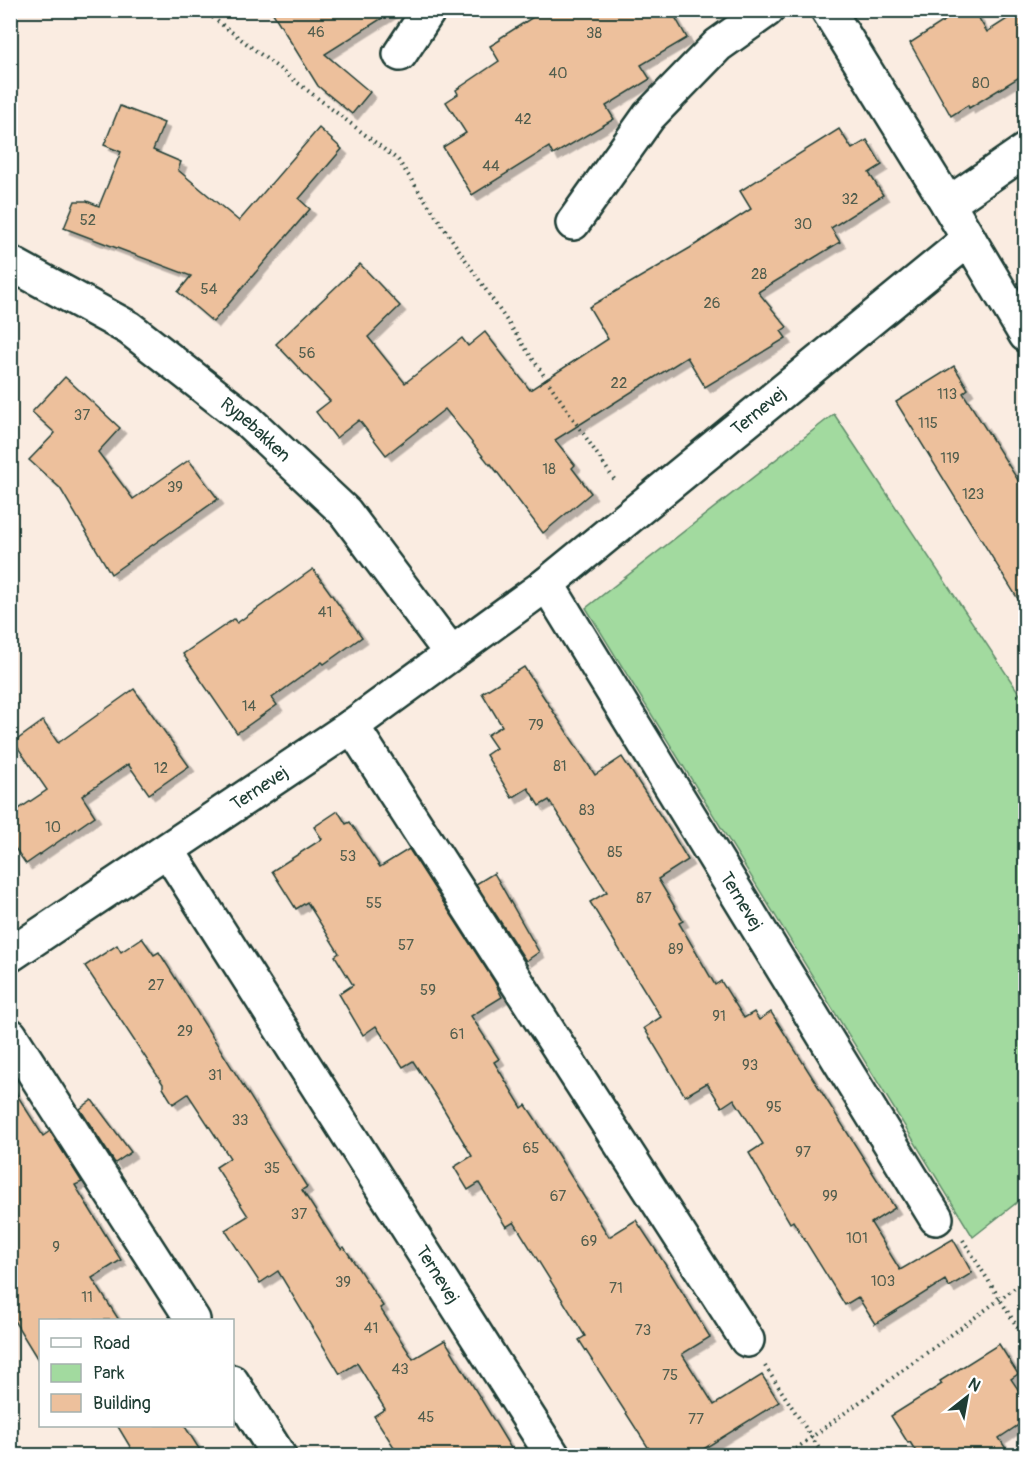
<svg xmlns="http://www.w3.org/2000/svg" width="1036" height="1466" font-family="Pangolin,sans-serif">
<defs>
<filter id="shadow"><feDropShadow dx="5.5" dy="5.5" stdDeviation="0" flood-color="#0004"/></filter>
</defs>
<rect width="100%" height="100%" fill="#faece1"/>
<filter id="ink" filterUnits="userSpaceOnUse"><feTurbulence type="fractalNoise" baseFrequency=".0167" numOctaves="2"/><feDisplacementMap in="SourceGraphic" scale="12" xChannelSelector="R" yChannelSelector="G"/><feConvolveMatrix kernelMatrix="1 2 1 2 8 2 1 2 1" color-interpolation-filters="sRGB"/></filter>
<g filter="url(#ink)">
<path fill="#a2da9f" stroke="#608c6a" stroke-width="1.5" d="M 834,414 L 1025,702 L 1025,1196 L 973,1237 L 586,608 Z"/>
<g fill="#edc09c" stroke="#1f3d34" stroke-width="1.5" filter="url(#shadow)">
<path d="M 271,10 L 395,10 L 325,54 L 370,92 L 352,114 L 318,86 Z"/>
<path d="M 544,10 L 671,10 L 687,38 L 641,65 L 650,79 L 606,106 L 614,119 L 553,155 L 549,147 L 472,195 L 443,147 L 466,133 L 446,102 L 458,94 L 456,90 L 499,61 L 490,46 L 500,40 L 500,38 Z"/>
<path d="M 961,10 L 974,10 L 987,32 L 1021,10 L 1026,10 L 1026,73 L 969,108 L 968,105 L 951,116 L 910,43 Z"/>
<path d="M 120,106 L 164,123 L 153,150 L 181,162 L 178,170 L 239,221 L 319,128 L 342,149 L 299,199 L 310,209 L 213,322 L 178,292 L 191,276 L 64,228 L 75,201 L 87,201 L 99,206 L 121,152 L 104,145 Z"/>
<path d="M 839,129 L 852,149 L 867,140 L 882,165 L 869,173 L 883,195 L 831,228 L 840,242 L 758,292 L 787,327 L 781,331 L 786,338 L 705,387 L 687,357 L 555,440 L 575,465 L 572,468 L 591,493 L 543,533 L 491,464 L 490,465 L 445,409 L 386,455 L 359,420 L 336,438 L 316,412 L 330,401 L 276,344 L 360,264 L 400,306 L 368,337 L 405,383 L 462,338 L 468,346 L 485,332 L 530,390 L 608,339 L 589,307 L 690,248 L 751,209 L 740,191 Z"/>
<path d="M 954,366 L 968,389 L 963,393 L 1026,493 L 1026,612 L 896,402 Z"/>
<path d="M 65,377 L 120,428 L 98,452 L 133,499 L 189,460 L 218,499 L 111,574 L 60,488 L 29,460 L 55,433 L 32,412 Z"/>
<path d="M 313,569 L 362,637 L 324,664 L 322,662 L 272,698 L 277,705 L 237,733 L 183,654 L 234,619 L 237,623 Z"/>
<path d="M 524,667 L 595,775 L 622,757 L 673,835 L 688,860 L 658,879 L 683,921 L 679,923 L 715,985 L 721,981 L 744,1018 L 754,1012 L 759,1020 L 771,1012 L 895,1208 L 871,1223 L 900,1270 L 953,1239 L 972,1273 L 949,1287 L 945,1280 L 875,1324 L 858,1297 L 845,1305 L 793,1221 L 790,1223 L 749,1153 L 763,1144 L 734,1099 L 722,1107 L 707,1083 L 685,1096 L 644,1028 L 661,1017 L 590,902 L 607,892 L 549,800 L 539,806 L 528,788 L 512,798 L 486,755 L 496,748 L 487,735 L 502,726 L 482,693 Z"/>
<path d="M 134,689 L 189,766 L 149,794 L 128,764 L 82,796 L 95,816 L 26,864 L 10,841 L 10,815 L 47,790 L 14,742 L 43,721 L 58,743 Z"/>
<path d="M 338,811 L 346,824 L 350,822 L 380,867 L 409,849 L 494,981 L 502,997 L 471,1016 L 499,1059 L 494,1062 L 522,1108 L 526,1105 L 534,1117 L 609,1237 L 636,1220 L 663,1261 L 710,1337 L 682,1354 L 714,1405 L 762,1375 L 779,1402 L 694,1455 L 653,1455 L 579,1340 L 585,1336 L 514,1222 L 506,1227 L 479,1183 L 468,1190 L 454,1167 L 472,1156 L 437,1098 L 413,1061 L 403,1067 L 376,1026 L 363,1035 L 339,994 L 353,985 L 335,956 L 339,953 L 307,902 L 296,909 L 272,871 L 322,839 L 314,827 Z"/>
<path d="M 494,873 L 539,952 L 526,961 L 476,884 Z"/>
<path d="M 142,938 L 154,955 L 159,952 L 307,1187 L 302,1190 L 333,1238 L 341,1249 L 344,1247 L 383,1306 L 380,1308 L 413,1359 L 445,1340 L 515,1455 L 399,1455 L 374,1416 L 385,1409 L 357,1363 L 340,1374 L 278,1271 L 260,1283 L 225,1230 L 248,1216 L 216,1167 L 230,1158 L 188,1094 L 173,1104 L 163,1088 L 163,1084 L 85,966 L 117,945 L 121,952 Z"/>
<path d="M 10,1084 L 43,1136 L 50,1131 L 82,1182 L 75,1185 L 121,1260 L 92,1278 L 119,1320 L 40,1320 L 40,1363 L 10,1314 Z"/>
<path d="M 92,1100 L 131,1152 L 115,1163 L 80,1109 Z"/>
<path d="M 999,1344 L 1018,1374 L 1011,1379 L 1026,1401 L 1026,1420 L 999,1438 L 1010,1455 L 918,1455 L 910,1442 L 908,1443 L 891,1416 L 942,1384 L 940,1381 Z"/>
<path d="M 117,1425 L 184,1425 L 203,1455 L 135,1455 Z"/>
</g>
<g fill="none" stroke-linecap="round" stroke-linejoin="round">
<defs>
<g id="minor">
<path d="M 828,10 L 948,204 L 1026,335"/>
<path d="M 400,54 L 429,10"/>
<path d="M 948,204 L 1026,150"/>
<path d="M 573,223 L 649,116 L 718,45 L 767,10"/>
<path id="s1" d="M 10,263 L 129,328 L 248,421 L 345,512 L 451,653"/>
<path id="s2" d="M 547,584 L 936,1218"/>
<path d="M 352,726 L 747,1340"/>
<path id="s3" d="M 168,851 L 553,1456"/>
<path id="s4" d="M 10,955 L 352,726 L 547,584 L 969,239"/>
<path d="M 10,1035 L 193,1320"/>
<path d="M 232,1382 L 279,1456"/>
</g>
</defs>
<use href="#minor" stroke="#1f3d34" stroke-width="38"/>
<g stroke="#1f3d34" stroke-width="4" stroke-dasharray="1.5 4.5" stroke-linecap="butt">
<path d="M 203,10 L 398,160 L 616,482"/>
<path d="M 963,1240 L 1026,1341"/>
<path d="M 765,1366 L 824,1456"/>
<path d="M 786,1456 L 1026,1280"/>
</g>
<use href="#minor" stroke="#fff" stroke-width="33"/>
</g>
</g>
<g text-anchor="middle" stroke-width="6" stroke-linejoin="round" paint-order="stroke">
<g font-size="15" fill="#525e4e">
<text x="316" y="37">46</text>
<text x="594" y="38">38</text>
<text x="558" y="78">40</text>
<text x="981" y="88">80</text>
<text x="523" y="124">42</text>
<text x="491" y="171">44</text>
<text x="850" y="204">32</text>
<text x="88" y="225">52</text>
<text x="803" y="229">30</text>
<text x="759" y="279">28</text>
<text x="209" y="294">54</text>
<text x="712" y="308">26</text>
<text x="307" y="358">56</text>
<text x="619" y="388">22</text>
<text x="947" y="399">113</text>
<text x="82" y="420">37</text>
<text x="928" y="428">115</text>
<text x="950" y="463">119</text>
<text x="549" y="474">18</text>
<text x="175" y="492">39</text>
<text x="973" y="499">123</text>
<text x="325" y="617">41</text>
<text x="249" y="711">14</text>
<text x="536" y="730">79</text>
<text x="560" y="771">81</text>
<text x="161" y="773">12</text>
<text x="587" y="815">83</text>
<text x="53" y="832">10</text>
<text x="615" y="857">85</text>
<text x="348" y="861">53</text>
<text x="644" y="903">87</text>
<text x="374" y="908">55</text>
<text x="406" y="950">57</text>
<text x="676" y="954">89</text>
<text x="156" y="990">27</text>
<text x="428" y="995">59</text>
<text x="719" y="1021">91</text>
<text x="185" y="1036">29</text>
<text x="457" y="1039">61</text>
<text x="750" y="1070">93</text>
<text x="215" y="1080">31</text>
<text x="774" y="1112">95</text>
<text x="240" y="1125">33</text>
<text x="531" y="1153">65</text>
<text x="803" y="1157">97</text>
<text x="272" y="1173">35</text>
<text x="558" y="1201">67</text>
<text x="830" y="1201">99</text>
<text x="299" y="1219">37</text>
<text x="857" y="1243">101</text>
<text x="589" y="1246">69</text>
<text x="56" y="1252">9</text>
<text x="883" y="1286">103</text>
<text x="343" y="1287">39</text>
<text x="616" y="1293">71</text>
<text x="87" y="1302">11</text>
<text x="371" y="1333">41</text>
<text x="643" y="1335">73</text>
<text x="400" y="1374">43</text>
<text x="670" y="1380">75</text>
<text x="426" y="1422">45</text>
<text x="696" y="1424">77</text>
</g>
<g font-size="18" fill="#1f3d34" stroke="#fff">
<text dy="6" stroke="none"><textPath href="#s4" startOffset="926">Ternevej</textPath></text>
<text dy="6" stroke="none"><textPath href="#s1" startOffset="298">Rypebakken</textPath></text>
<text dy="6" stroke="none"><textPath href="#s4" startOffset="300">Ternevej</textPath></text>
<text dy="6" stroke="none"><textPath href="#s2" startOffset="372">Ternevej</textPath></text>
<text dy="6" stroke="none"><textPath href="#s3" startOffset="502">Ternevej</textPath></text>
</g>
</g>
<rect width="1036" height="1466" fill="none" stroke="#fff" stroke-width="36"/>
<rect x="18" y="18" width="1000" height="1430" fill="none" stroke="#1f3d34" stroke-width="2" filter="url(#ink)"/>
<rect x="39" y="1319" width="195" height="108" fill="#ffffff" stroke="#a5b1ae" stroke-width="1.5"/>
<rect x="51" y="1338" width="30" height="9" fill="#ffffff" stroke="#a5b1ae" stroke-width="1.5"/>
<text x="93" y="1349" font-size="18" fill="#1f3d34">Road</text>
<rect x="51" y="1364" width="30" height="18" fill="#a2da9f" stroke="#a5b1ae" stroke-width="1.5"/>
<text x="93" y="1379" font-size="18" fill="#1f3d34">Park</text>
<rect x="51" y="1394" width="30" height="18" fill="#edc09c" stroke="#a5b1ae" stroke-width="1.5"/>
<text x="93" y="1409" font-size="18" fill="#1f3d34">Building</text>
<g transform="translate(967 1397) rotate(31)" stroke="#ffffff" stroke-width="4.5" paint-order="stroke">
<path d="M0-4.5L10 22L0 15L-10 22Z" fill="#1f3d34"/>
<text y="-9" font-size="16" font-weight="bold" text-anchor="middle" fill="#1f3d34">N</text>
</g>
</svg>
